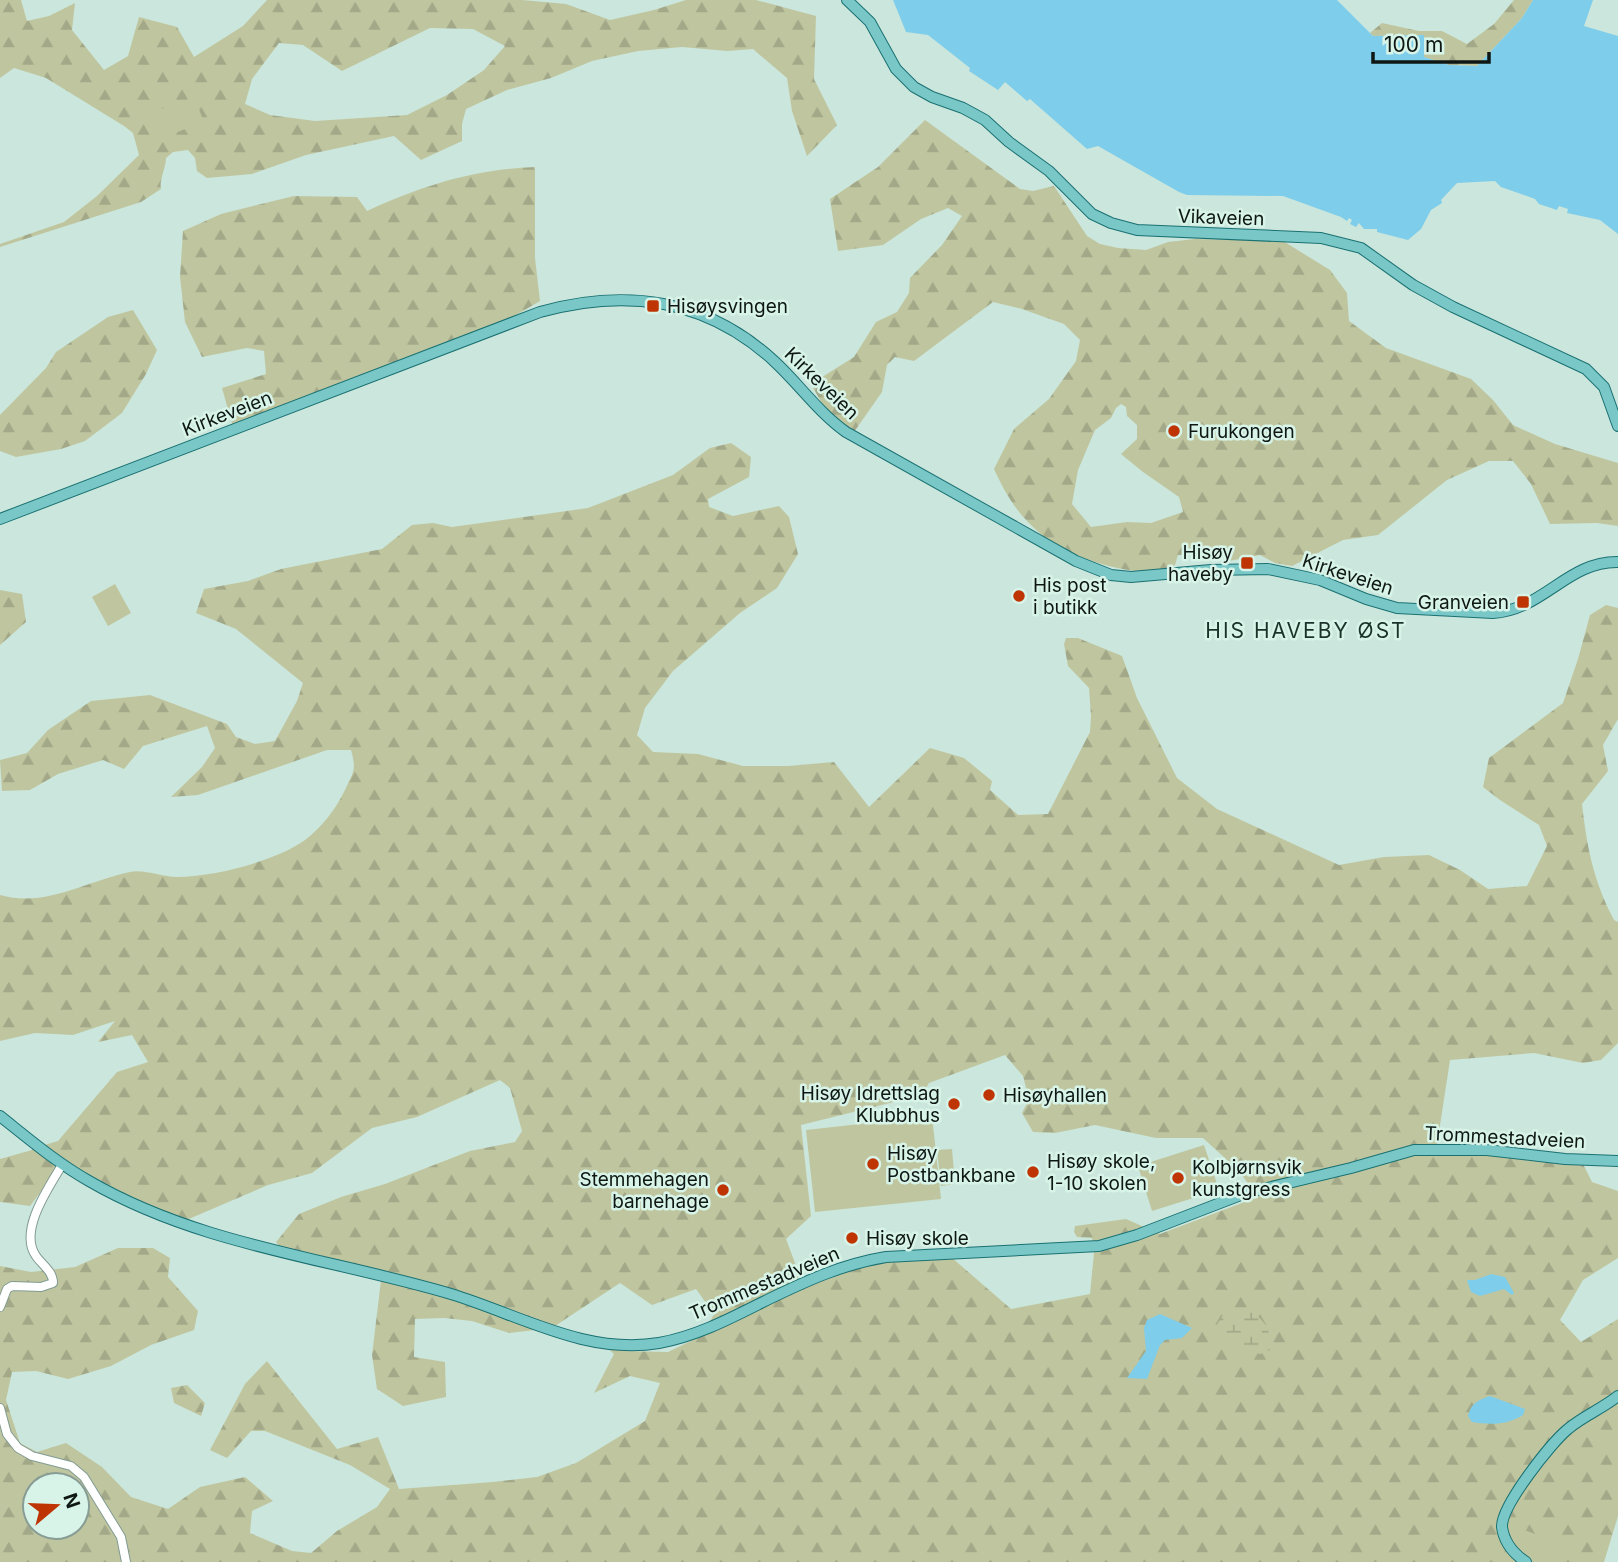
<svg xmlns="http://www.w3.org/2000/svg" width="1618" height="1562" font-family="Inter,sans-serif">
<defs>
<pattern id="forest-firs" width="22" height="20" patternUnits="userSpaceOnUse" patternTransform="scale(1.75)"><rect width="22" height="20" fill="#bfc69f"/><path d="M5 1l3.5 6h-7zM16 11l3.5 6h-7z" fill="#a3a988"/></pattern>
<pattern id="wetland-marsh" width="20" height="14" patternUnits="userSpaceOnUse" patternTransform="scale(1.75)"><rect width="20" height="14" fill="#bfc69f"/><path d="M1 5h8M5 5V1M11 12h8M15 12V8" fill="none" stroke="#a3a988"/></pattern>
</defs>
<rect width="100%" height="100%" fill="#cbe6dc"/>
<g fill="url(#forest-firs)" fill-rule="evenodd">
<path d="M 0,0 L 21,0 L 27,21 L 49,16 L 75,3 L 72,30 L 104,70 L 128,56 L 139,17 L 177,27 L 194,57 L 243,26 L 267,0 L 522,0 L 566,4 L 610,20 L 654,10 L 686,0 L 756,0 L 816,16 L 814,79 L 837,125 L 807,156 L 792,111 L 787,78 L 753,49 L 727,51 L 682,47 L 638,51 L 592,61 L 551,78 L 507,90 L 466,109 L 462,124 L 462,141 L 421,160 L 394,136 L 306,155 L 252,174 L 207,178 L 197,171 L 195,158 L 188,150 L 173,152 L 166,158 C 166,168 159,179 161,189 L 141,202 L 0,247 L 0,244 L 64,222 L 97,196 L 139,155 L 133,133 L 124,126 L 46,78 L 14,68 L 0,78 ZM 430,28 L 473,29 L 505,46 L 484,70 L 447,95 L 407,115 L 315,121 L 270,115 L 245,104 L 252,79 L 279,43 L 303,45 L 342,71 Z"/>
<path d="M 1514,0 L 1533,0 L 1522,18 L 1477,66 L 1449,65 L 1424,57 L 1424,35 L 1373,36 L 1370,33 L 1382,23 L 1419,31 L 1442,31 L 1467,44 L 1494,24 Z"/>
<path d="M 925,120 L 1020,189 L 1033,191 L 1054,186 L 1087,236 L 1100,244 L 1118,248 L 1146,250 L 1168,242 L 1195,239 L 1283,241 L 1330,270 L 1347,293 L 1349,321 L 1386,348 L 1471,379 L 1493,400 L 1513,425 L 1555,444 L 1618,463 L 1618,526 L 1597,523 L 1550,524 L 1531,484 L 1513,461 L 1489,461 L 1447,480 L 1378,535 L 1343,540 L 1292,566 L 1275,563 L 1260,555 L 1229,561 L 1219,550 L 1196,547 L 1188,556 L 1178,555 L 1175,565 C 1144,584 1067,557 1042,535 C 1018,515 1007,497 994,469 L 1014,429 L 1049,399 L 1076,361 L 1080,340 L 1064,324 L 1022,309 L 993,302 L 914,361 L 895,357 L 887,365 L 882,392 L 854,432 L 824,407 L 811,384 L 854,357 L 876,322 L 897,312 L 909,293 L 910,278 L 942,245 L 962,216 L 948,208 L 921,219 L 883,245 L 838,251 L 830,199 L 878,167 ZM 1121,404 L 1126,407 L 1127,416 L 1137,425 L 1137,439 L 1121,454 L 1143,472 L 1179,497 L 1183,512 L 1151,523 L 1127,522 L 1091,527 L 1072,504 L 1078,470 L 1095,430 L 1111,418 L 1116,408 Z"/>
<path d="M 535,167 L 535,258 L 540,301 L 501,324 L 233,427 L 222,388 L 266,374 L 264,351 L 247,348 L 202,357 L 185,322 L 180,277 L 183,231 L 221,214 L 294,196 L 357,197 L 367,211 C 425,185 471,170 535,167 Z"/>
<path d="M 133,310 L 157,350 L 146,374 L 122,413 L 85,441 L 61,449 L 16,457 L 0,451 L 0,415 L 46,368 L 56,352 L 108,317 Z"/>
<path d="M 731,443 L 751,457 L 749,477 L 708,499 L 709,507 L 733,516 L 779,506 L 789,517 L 798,554 L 777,588 L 740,613 L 673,671 L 645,708 L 637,735 L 653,752 L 698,754 L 743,766 L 788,766 L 834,762 L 869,807 L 930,748 L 964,758 L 992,781 L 990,790 L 1018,815 L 1048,814 L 1090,732 L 1091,716 L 1089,688 L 1068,666 L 1064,644 L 1066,638 L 1078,638 L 1122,656 L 1137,698 L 1177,778 L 1217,809 L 1339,865 L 1384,857 L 1429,855 L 1460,870 L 1488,889 L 1527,886 L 1547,846 L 1539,825 L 1500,800 L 1483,787 L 1489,758 L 1563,703 L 1578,659 L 1590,615 L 1606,605 L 1618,608 L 1618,719 L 1603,745 L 1608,771 L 1582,804 C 1587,847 1593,880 1614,920 L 1618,922 L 1618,1043 L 1601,1060 L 1583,1063 L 1534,1053 L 1450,1060 L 1437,1145 L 1581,1160 L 1592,1182 L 1618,1191 L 1618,1258 L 1583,1280 L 1560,1320 L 1581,1342 L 1618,1319 L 1618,1516 L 1604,1562 L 0,1562 L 0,1266 L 31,1272 L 75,1267 L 118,1248 L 153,1248 L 170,1258 L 168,1277 L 198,1311 L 194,1330 L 151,1345 L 111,1366 L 68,1379 L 36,1371 L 12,1372 L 6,1400 L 20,1443 L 37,1452 L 66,1443 L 102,1467 L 131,1497 L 168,1509 L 200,1487 L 245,1477 L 273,1501 L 252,1511 L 250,1533 L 292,1551 L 311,1553 L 337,1531 L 377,1507 L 390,1489 L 350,1465 L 265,1431 L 251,1431 L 227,1458 L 210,1450 L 245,1384 L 267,1361 L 337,1449 L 378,1437 L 399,1489 L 493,1482 L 537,1477 L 576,1463 L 645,1421 L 660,1383 L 630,1376 L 594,1393 L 614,1354 L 597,1338 L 624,1351 L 668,1352 L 697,1338 L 706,1329 L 714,1314 L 696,1289 L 652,1305 L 620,1283 L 552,1328 L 509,1333 L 472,1321 L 444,1318 L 415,1319 L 414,1357 L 445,1362 L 446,1397 L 403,1406 L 377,1389 L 372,1355 L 382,1272 L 285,1253 L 276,1242 L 299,1214 L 341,1197 L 385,1184 L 470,1151 L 515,1142 L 522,1131 L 510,1088 L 500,1080 L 417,1117 L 372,1128 L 312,1173 L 268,1185 L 184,1221 L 68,1171 L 55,1173 L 30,1206 L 0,1202 L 0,1159 L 32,1150 L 32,1143 L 41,1146 L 58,1141 L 117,1072 L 148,1062 L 132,1035 L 98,1042 L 115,1021 L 73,1035 L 35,1033 L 0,1041 L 0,895 C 46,908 86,881 130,872 C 144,869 162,877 177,877 C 213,877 276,861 305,840 C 321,828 336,809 345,790 C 353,772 357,771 351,750 L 327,750 L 198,795 L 171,797 L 202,767 L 215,748 L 207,726 L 143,746 L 124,769 L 103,760 L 58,774 L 30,790 L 2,791 L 0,760 L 27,753 L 48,730 L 91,701 L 150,695 L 227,724 L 236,737 L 255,744 L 275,741 L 297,701 L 303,683 L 236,629 L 196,613 L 204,589 L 248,581 L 281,569 L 382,549 L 412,525 L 433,523 L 452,527 L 588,508 L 673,475 L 710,448 ZM 1005,1055 L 1023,1076 L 1029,1099 L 1022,1113 L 1033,1132 L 1055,1133 L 1095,1125 L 1156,1138 L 1203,1138 L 1238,1170 L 1258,1197 L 1160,1234 L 1126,1219 L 1075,1226 L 1074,1232 L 1077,1237 L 1092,1238 L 1094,1253 L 1090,1294 L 1011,1309 L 951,1257 C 921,1259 891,1260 862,1267 C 835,1274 828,1285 798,1282 L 798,1271 L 786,1239 L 811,1216 L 801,1125 L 922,1095 L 929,1083 ZM 35,1485 L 77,1485 L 77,1527 L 35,1527 Z"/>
<path d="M 0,590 L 22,594 L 26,622 L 0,645 Z"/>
<path d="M 187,1385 L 205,1403 L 201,1416 L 174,1403 L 171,1388 Z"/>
</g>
<path fill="url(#wetland-marsh)" d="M 1237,1309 C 1260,1311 1273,1328 1270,1350 L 1260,1354 L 1232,1343 L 1216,1326 L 1224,1314 Z"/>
<g fill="#bfc69f">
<path d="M 194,97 L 204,122 L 159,139 L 150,113 Z"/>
<path d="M 115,584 L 131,613 L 108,626 L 92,597 Z"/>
<path d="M 932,1116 L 941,1199 L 815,1212 L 806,1130 Z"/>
<path d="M 1204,1145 L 1219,1190 L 1152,1211 L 1138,1166 Z"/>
<path d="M 952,1149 L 955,1184 L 941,1186 L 937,1150 Z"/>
<path d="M 1524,1530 L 1558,1542 L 1552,1558 L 1518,1546 Z"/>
</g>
<g fill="#7ecdea">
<path d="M 893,0 L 1337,0 L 1373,36 L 1424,35 L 1424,57 L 1449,65 L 1477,66 L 1522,18 L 1533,0 L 1593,0 L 1584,26 L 1618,36 L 1618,234 L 1600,220 L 1567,213 L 1568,209 L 1559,206 L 1557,210 L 1539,204 L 1535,199 L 1501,187 L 1495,181 L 1457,183 L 1441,200 L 1442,203 L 1431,210 L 1421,229 L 1408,240 L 1377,232 L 1377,229 L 1364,229 L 1359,223 L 1356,227 L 1350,224 L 1352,220 L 1349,218 L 1347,221 L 1341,217 L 1283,196 L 1187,195 L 1179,192 L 1098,146 L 1087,149 L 1030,99 L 1027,101 L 1005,82 L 998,90 L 969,71 L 970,68 L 928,35 L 906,32 Z"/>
<path d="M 1491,1274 L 1505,1277 L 1514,1293 L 1512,1295 L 1504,1289 L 1480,1296 L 1471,1292 L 1467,1280 L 1475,1280 Z"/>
<path d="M 1160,1314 L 1192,1328 L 1182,1338 L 1165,1340 L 1160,1345 L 1147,1379 L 1127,1378 L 1146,1351 L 1144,1328 L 1147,1320 Z"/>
<path d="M 1490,1396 L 1525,1409 L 1523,1415 C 1507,1425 1491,1425 1472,1422 L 1468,1416 C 1471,1403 1478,1400 1490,1396 Z"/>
</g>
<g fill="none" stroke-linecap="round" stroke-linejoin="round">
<defs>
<g id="minor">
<path d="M 0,1307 L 7,1289 L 12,1286 L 41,1287 L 53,1283 C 53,1271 42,1265 36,1256 C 18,1231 49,1187 62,1165"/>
<path d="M 0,1408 L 7,1434 L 18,1448 L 32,1456 L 71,1466 L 84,1477 L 121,1537 L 126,1562"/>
</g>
<g id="major">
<path d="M 847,0 L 870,22 L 896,69 L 914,87 L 932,97 L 963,108 L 985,120 L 1009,142 L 1049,171 L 1092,214 L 1111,223 L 1137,230 L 1321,238 L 1361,248 L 1413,285 L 1453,307 L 1586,369 L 1604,387 L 1618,426"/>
<path d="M 0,519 L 540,312 C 626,288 707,299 774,361 C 799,384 818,412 846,432 L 1076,561 L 1111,575 L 1131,577 L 1211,570 L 1268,569 L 1320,580 L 1366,599 L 1397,608 L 1493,613 C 1543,610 1568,561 1618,562"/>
<path d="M 0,1116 C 29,1139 57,1163 89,1181 C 201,1246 330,1258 451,1294 C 520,1315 585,1355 659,1343 C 698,1336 733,1317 767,1300 C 806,1281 843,1264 886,1257 L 1099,1246 L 1137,1235 L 1246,1193 L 1351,1168 L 1414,1150 L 1487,1150 L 1565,1159 L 1618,1161"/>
<path d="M 1526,1562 C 1514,1554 1504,1542 1502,1527 C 1501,1506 1551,1443 1568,1429 C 1583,1416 1602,1409 1618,1396"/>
</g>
</defs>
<use href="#minor" stroke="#829b92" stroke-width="10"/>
<use href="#major" stroke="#1a7172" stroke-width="12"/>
<use href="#minor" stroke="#fff" stroke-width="8"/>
<use href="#major" stroke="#7ac7c8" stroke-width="10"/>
</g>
<g fill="#be3503" stroke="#d8f4e9" stroke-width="2.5">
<rect x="646" y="299" width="14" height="14" rx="3.5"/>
<circle cx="1174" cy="431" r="7"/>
<rect x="1240" y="556" width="14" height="14" rx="3.5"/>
<circle cx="1019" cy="596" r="7"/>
<rect x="1516" y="595" width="14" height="14" rx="3.5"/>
<circle cx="989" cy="1095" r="7"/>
<circle cx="954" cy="1104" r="7"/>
<circle cx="873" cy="1164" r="7"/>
<circle cx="1033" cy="1172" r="7"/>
<circle cx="1178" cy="1178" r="7"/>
<circle cx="723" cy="1190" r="7"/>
<circle cx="852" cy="1238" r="7"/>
</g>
<g text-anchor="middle" stroke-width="5" stroke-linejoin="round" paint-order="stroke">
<g font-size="19" fill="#0e1714" stroke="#d8f4e9">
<text transform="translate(1221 217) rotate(2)" y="7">Vikaveien</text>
<text transform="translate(822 383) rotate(44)" y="7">Kirkeveien</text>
<text transform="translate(227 413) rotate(-21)" y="7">Kirkeveien</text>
<text transform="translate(1348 574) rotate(18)" y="7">Kirkeveien</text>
<text transform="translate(1505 1137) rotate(3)" y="7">Trommestadveien</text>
<text transform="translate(764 1283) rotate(-23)" y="7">Trommestadveien</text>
</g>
<g font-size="19" fill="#0e1714" stroke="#d8f4e9" text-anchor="start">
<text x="667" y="313">Hisøysvingen</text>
<text x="1188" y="438">Furukongen</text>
<text x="1233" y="559" text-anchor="end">Hisøy<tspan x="1233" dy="22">haveby</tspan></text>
<text x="1033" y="592">His post<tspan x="1033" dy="22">i butikk</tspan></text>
<text x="1509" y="609" text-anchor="end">Granveien</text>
<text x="940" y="1100" text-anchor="end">Hisøy Idrettslag<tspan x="940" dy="22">Klubbhus</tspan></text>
<text x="1003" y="1102">Hisøyhallen</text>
<text x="887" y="1160">Hisøy<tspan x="887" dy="22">Postbankbane</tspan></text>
<text x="1047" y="1168">Hisøy skole,<tspan x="1047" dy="22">1-10 skolen</tspan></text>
<text x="1192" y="1174">Kolbjørnsvik<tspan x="1192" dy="22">kunstgress</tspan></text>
<text x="709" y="1186" text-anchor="end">Stemmehagen<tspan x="709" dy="22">barnehage</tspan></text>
<text x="866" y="1245">Hisøy skole</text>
</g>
<g font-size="21" letter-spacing="2" fill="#1b322a" stroke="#d8f4e9">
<text x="1306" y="638">HIS HAVEBY ØST</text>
</g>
</g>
<g transform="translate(56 1506) rotate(71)"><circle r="33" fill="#d8f4e9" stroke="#879c94" stroke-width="2"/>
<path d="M0-5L12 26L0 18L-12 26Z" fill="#be3503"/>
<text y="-10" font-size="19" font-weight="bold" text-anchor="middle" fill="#0e1714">N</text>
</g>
<path d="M1373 52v10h116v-10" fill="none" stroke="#0e1714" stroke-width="3.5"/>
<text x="1384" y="52" font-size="21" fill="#0e1714" stroke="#d8f4e9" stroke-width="5" paint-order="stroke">100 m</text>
</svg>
